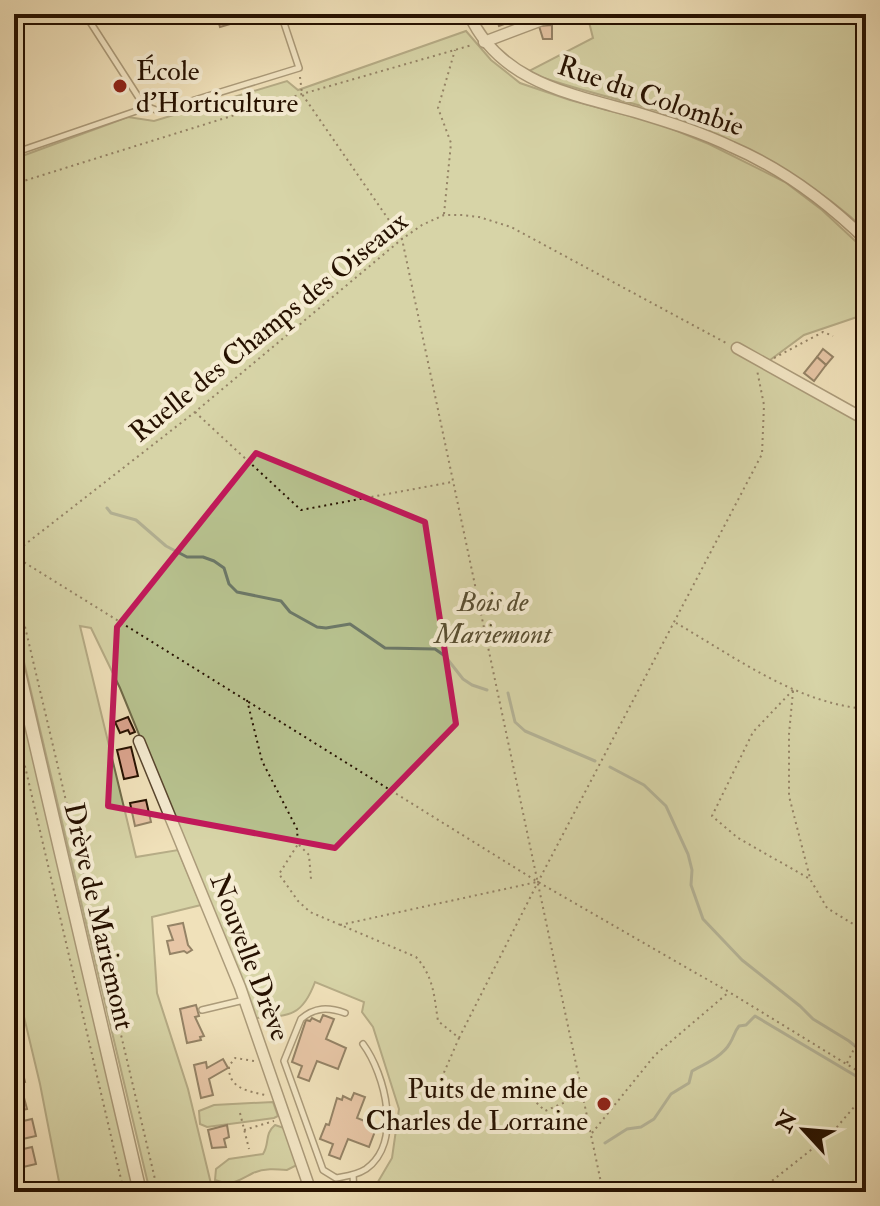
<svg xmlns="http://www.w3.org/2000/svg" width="880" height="1206" font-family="'IM FELL Double Pica',serif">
<rect width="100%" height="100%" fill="#f0e1ba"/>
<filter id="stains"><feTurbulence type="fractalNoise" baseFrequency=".0025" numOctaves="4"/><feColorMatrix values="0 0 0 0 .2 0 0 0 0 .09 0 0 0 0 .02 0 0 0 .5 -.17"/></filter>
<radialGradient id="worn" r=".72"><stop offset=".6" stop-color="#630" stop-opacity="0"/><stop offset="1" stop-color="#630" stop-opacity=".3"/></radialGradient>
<g fill="#b8c390" stroke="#6f6a48" stroke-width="2">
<path d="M 587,14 L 866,14 L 866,231 C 822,188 768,160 712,134 C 696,127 679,118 662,112 C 617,98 571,89 527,72 L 593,38 Z"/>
<path d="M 466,31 L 491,60 L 520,83 L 570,100 L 660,124 L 709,144 L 785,182 L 822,210 L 866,251 L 866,314 L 804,335 L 766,363 L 866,417 L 866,1192 L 372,1192 L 392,1158 L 399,1109 L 373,1027 L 362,1012 L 364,1002 L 315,982 C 302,1017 289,1016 255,1018 L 120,688 L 91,628 L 80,626 L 136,857 L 178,850 L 201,905 L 152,917 L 157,993 L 188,1089 L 213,1192 L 150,1192 L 14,620 L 14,159 L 128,117 L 154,121 L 287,81 L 298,90 Z"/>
<path d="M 14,651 L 140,1192 L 61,1192 L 40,1084 L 14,975 Z"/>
<path d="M 273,1102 L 278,1116 L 274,1118 L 207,1127 L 200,1124 L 199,1111 L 214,1105 Z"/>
<path d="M 275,1125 L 287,1129 L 297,1165 L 287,1170 C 276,1169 264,1168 253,1173 C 239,1180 232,1187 215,1180 L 216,1169 L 229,1159 L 263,1154 C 270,1143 264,1134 275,1125 Z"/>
</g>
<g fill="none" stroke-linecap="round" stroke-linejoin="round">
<g stroke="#6c7969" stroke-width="3">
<path d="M 107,508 L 111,513 L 136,520 L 166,546 L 187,557 L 203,557 L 214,561 L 224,568 L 229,584 L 237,592 L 281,601 L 290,612 L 317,627 L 326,628 L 350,624 L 385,648 L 435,649 L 445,656 L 463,679 L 472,685 L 487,690"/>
<path d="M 508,693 L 515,722 L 525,731 L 595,761"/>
<path d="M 610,767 L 644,785 L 666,806 L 688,854 L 692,870 L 691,885 L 703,919 L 742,960 L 800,1006 L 813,1019 L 849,1041 L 866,1055"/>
<path d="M 605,1143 L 627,1129 L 641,1127 L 654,1119 L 671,1094 L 689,1083 L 692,1071 C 705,1064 723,1056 730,1043 C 734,1037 734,1032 739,1026 L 746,1025 L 755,1016 L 866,1082"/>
</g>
</g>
<g fill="#dba48e" stroke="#261100" stroke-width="2">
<path d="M 227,14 L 230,24 L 220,27 L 217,17 Z"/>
<path d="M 231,14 L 266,14 L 234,23 Z"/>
<path d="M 495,14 L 513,14 L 515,20 L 499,26 Z"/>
<path d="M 552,25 L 552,39 L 543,39 L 539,26 Z"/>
<path d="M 823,349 L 833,357 L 826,365 L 817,357 Z"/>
<path d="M 817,357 L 826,365 L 814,381 L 804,373 Z"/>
<path d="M 128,717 L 135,732 L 130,734 L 128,730 L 120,733 L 115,722 Z"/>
<path d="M 131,747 L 138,776 L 124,779 L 117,750 Z"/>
<path d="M 146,800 L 151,822 L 135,826 L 130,803 Z"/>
<path d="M 183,923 L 188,945 L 192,950 L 187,953 L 184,951 L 170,954 L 167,941 L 173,940 L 168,926 Z"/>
<path d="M 196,1005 L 199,1016 L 195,1017 L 204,1036 L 200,1037 L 201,1040 L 187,1043 L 180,1009 Z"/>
<path d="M 323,1015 L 334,1019 L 326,1039 L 346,1048 L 338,1069 L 317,1061 L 309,1081 L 298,1077 L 302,1066 L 292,1062 L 306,1020 L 310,1021 L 312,1018 L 320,1022 Z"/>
<path d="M 223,1059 L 228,1068 L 209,1079 L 213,1095 L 201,1098 L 194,1065 L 206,1062 L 207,1068 Z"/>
<path d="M 21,1066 L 25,1082 L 14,1084 L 14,1067 Z"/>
<path d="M 354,1093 L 365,1097 L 357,1118 L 377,1126 L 369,1147 L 348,1139 L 340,1159 L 329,1155 L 333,1144 L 320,1139 L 326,1124 L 329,1125 L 337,1098 L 342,1100 L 343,1096 L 351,1100 Z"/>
<path d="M 23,1094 L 27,1109 L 14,1112 L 14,1096 Z"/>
<path d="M 32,1119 L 36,1136 L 18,1140 L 14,1123 Z"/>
<path d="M 227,1125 L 229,1137 L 224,1139 L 226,1147 L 212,1148 L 208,1130 Z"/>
<path d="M 32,1147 L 36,1164 L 23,1167 L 19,1150 Z"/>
</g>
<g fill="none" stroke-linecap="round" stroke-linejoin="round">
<defs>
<g id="service">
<path d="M 85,14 L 139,98 L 148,107 L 159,111 L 299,68 L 281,14"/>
<path d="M 14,153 L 148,107"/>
<path d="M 202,1010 L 244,1000"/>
<path d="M 345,1013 C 328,1007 315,1007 301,1019 L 284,1061 L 323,1170 L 336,1178 C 347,1176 357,1175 366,1169 C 403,1143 385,1074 363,1044"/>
<path d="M 353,1175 L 354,1192"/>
</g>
<g id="minor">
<path d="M 469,14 C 499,82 571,94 635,112 C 668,122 701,132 732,147 C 783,169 826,201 866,240"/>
<path d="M 484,42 L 558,14"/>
<path d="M 737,348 L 866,420"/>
<path d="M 139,741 L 240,987 L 311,1192"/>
</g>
<path id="tertiary" d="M 14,651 L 140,1192"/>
</defs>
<use href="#service" stroke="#58452e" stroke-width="8"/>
<use href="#minor" stroke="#58452e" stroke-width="13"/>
<use href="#tertiary" stroke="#58452e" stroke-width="15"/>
<g stroke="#261100" stroke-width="2" stroke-dasharray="2 4" stroke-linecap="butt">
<path d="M 300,77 L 302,94 L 402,239 L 603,1192"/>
<path d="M 14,184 L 302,94 L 472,45"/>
<path d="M 444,214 L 451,143 L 438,108 L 455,50"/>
<path d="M 774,358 L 823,332 L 833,336"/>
<path d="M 195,412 L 301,510 L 452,482"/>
<path d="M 14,553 L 195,412 L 402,239 L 422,225 L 444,215 L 463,215 L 479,217 L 511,227 L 728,344"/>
<path d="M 14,556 L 538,882 L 729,992 L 866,1076"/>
<path d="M 14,580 L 158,1192"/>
<path d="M 676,623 C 735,657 796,703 866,709"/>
<path d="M 793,690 L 753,732 L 712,816 L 738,838 L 810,879 L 827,908 L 866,932"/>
<path d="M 793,691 L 789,734 L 789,796 L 810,878"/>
<path d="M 247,700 L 262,761 L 297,829 L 298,844 L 279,874 L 298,901 L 310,912 L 416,957 C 434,977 434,996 438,1021 L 459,1038 L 442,1077 C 452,1085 462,1095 475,1098 C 512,1105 502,1067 545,1111 L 568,1101 L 582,1100"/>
<path d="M 14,719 L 124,1192"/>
<path d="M 299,845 L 309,855 L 311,879"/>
<path d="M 340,925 L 537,882"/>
<path d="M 459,1038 L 538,882 L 762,454 L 764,405 L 757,370"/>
<path d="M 254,1061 L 235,1058 L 229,1066 C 228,1088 247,1091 265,1095"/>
<path d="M 847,1063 L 866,1025"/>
<path d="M 240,1113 L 249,1149"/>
<path d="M 244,1130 L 274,1121"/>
<path d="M 592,1133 L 655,1055 L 729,992"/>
<path d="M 758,1192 L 831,1134 L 866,1093"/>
</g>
<use href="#service" stroke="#f5ecd2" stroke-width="5"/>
<use href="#minor" stroke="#f5ecd2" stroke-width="10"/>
<use href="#tertiary" stroke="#f5ecd2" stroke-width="12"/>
</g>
<path d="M0 0H880V1206H0ZM 256,453 L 425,522 L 456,724 L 335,848 L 108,806 L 117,627 Z" fill="#f0e1ba" fill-opacity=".55" fill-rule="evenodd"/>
<path fill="none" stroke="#c2185b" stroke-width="6" stroke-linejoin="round" d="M 256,453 L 425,522 L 456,724 L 335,848 L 108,806 L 117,627 Z"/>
<g fill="#8f2418" stroke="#f5ecd2" stroke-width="3">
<circle cx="120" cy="86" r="8"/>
<circle cx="604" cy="1104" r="8"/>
</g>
<g text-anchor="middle" stroke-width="8" stroke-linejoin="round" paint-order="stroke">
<g font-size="28" fill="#261100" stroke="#f5ecd2" text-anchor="start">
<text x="136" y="80">École<tspan x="136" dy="32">d'Horticulture</tspan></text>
<text x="588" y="1098" text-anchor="end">Puits de mine de<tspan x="588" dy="32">Charles de Lorraine</tspan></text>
</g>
<g font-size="28" fill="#261100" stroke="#f5ecd2">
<text transform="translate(651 95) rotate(19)" y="10">Rue du Colombie</text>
<text transform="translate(268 326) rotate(-39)" y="10">Ruelle des Champs des Oiseaux</text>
<text transform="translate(100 916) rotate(77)" y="10">Drève de Mariemont</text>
<text transform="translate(251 957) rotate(69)" y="10">Nouvelle Drève</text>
</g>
<g font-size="28" font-style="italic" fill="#594f32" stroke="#f5ecd2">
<text x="493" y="611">Bois de<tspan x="493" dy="32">Mariemont</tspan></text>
</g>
</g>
<rect width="880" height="1206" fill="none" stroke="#f0e1ba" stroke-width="48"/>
<rect x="16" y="16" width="848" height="1174" fill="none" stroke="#261100" stroke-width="4"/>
<rect x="24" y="24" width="832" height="1158" fill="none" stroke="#261100" stroke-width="2"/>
<g transform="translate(804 1130) rotate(296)" stroke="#f5ecd2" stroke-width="6" paint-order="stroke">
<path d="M0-6L14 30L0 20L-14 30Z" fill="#261100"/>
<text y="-12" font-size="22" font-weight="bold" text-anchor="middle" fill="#261100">N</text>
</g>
<rect width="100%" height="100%" filter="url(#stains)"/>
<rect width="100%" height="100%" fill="url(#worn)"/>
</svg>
